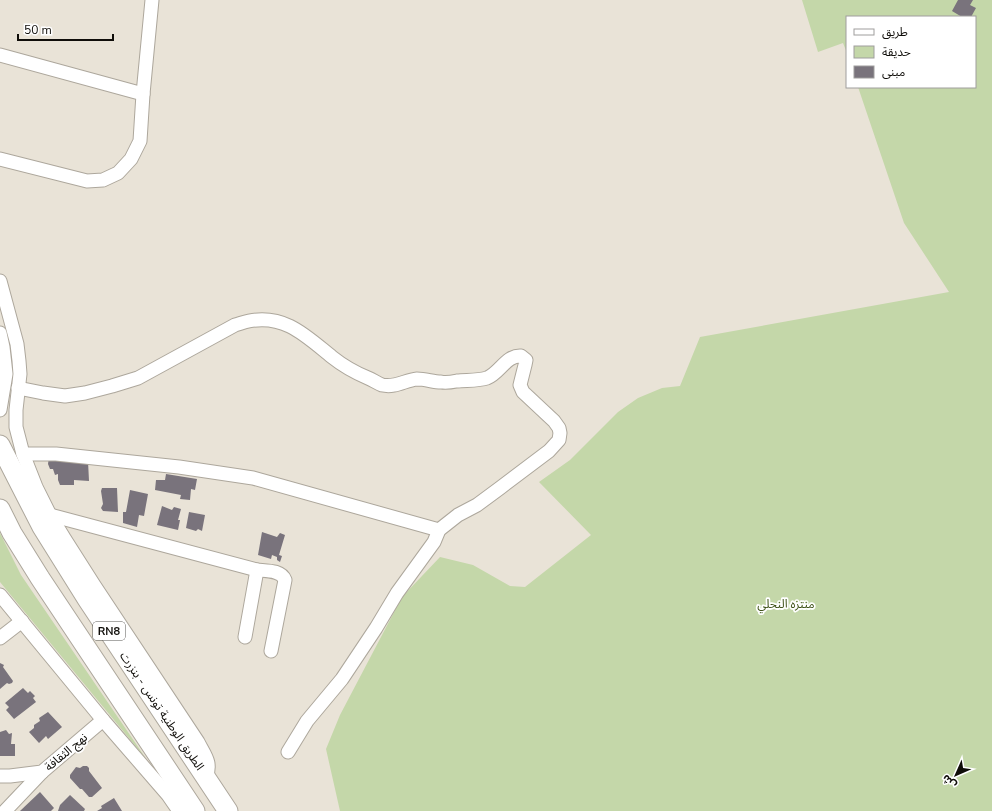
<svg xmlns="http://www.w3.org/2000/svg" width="992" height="811" font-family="'Nunito Sans','Noto Sans Arabic',sans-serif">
<rect width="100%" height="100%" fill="#e9e3d7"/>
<g fill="#c4d7a9">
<path d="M 802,0 L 992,0 L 992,811 L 340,811 L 326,749 L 340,715 L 402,597 L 440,557 L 473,565 L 510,586 L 525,587 L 591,535 L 539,482 L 570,460 L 618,412 L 638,398 L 662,388 L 680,386 L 700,337 L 949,292 L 904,223 L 858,87 L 975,87 L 975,17 L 847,17 L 847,53 L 843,43 L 818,52 Z"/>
<path d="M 0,533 L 21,575 L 147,760 L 0,582 Z"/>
</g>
<g fill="#79737c">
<path d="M 958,0 L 973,0 L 970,5 L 976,8 L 971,17 L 962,17 L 952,11 Z"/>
<path d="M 49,457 L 88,461 L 89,481 L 74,480 L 74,485 L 60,485 L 58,480 L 58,474 L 55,475 L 53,469 L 50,469 L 48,464 Z"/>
<path d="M 166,474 L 197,479 L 195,490 L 191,489 L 190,500 L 180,499 L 181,495 L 155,490 L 156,480 L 165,480 Z"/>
<path d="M 102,488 L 117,488 L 118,512 L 103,511 L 101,508 L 103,504 L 101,491 Z"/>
<path d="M 130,490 L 148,494 L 144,516 L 139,515 L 137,527 L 123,523 L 123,512 L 126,512 Z"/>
<path d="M 162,506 L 172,510 L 174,507 L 181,509 L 178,520 L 180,520 L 178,530 L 157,525 Z"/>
<path d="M 189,512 L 205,515 L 202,531 L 198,529 L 196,531 L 186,528 Z"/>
<path d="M 262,532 L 277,537 L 280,533 L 285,535 L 279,555 L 282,556 L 280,562 L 277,560 L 277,557 L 272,555 L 271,559 L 258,555 Z"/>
<path d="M 0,663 L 4,665 L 3,667 L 13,681 L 12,683 L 9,684 L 7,683 L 0,689 Z"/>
<path d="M 23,688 L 28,693 L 30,691 L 35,696 L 33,698 L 36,702 L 14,719 L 6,710 L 9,707 L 5,703 Z"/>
<path d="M 48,712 L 62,727 L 48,739 L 46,736 L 39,743 L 29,732 L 34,728 L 34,725 L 40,721 L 39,718 Z"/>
<path d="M 6,730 L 9,734 L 12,733 L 11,744 L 15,744 L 15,756 L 0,756 L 0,732 Z"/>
<path d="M 83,766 L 87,766 L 89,768 L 89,771 L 102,788 L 92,797 L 89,797 L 82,789 L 80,789 L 70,778 L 70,775 L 76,767 L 80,768 Z"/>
<path d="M 40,792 L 54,808 L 51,811 L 20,811 Z"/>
<path d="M 70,795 L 85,809 L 84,811 L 58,811 L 60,805 Z"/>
<path d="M 114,798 L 122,811 L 97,811 L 102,808 L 101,806 Z"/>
</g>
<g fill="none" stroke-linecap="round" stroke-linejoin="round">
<defs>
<g id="minor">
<path d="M 0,55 L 143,94"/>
<path d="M 0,159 L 87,181 L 103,180 L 118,173 L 131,159 L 140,141 L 143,94 L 152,0"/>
<path d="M 0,281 L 17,344 L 19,361 L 20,374 L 16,410 L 16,427 L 23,454 L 36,487 L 50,515 L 64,538 L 94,585 L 198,742 C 205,756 212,762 206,778"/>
<path d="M 0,333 L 3,347 L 6,374 L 0,410"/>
<path d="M 18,388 L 43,393 L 65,396 L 85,393 L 112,386 L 138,378 L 235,325 C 239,324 244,322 249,321 C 285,314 306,336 332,357 C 342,365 356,373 368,378 C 373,380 377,383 382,385 C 396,388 405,380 417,379 C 426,379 433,382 441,382 C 446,383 452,382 457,381 C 466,380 478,381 487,378 C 500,373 506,355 521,356 L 526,360 L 525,365 L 520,385 L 523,392 L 554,421 L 559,428 L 560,433 L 559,440 L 549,451 L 500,488 L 477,505 L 458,515 L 439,530 L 434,542 L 397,593 L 376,628 L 342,679 L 307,721 L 288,752"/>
<path d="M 23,454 L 56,454 L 179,467 L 253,478 L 439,530"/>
<path d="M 50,515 L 257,570 C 267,571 281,570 285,580 L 271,651"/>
<path d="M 0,595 L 103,720 L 168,795 L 179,811"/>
<path d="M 245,637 L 257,570"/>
<path d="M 0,638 L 22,621"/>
<path d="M 0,776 L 10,776 L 42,772 L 103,720"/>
<path d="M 5,811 L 42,772"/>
</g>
<g id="highway">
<path d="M 0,445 L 42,527 L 87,599 L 228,811"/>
<path d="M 0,509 L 12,533 L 40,578 L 195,811"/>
</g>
</defs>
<use href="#minor" stroke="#ada79c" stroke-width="15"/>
<use href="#highway" stroke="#ada79c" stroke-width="21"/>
<use href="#minor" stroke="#fff" stroke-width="13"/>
<use href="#highway" stroke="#fff" stroke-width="19"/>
</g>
<g text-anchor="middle" stroke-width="3.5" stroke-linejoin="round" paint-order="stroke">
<rect fill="#fff" stroke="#575653" stroke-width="1" x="93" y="622" width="32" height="18" rx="3"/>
<g font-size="11" font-weight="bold" fill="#0f0d09">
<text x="109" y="635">RN8</text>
</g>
<g font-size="12" fill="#3d5117" stroke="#fff">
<text x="786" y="608">منتزه النحلي</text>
</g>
<g font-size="12" fill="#0f0d09" stroke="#fff">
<text transform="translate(162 711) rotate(56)" y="4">الطريق الوطنية تونس - بنزرت</text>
<text transform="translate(66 752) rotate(-40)" y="4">نهج الثقافة</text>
</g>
</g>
<rect x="846" y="16" width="130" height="72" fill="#ffffff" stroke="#9f9e9d"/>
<rect x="854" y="29" width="20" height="6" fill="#ffffff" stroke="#9f9e9d"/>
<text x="882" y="36" font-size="12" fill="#0f0d09">طريق</text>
<rect x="854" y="46" width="20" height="12" fill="#c4d7a9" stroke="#9f9e9d"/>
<text x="882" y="56" font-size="12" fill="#0f0d09">حديقة</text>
<rect x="854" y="66" width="20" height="12" fill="#79737c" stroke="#9f9e9d"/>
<text x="882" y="76" font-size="12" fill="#0f0d09">مبنى</text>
<g transform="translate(956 775) rotate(225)" stroke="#ffffff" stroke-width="3" paint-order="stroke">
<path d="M0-3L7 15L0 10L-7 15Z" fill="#0f0d09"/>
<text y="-6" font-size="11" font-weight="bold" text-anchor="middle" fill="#0f0d09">ش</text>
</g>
<path d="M18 34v6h95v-6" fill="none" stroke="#0f0d09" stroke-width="2"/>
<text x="24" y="34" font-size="12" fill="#0f0d09" stroke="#ffffff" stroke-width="3" paint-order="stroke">50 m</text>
</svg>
